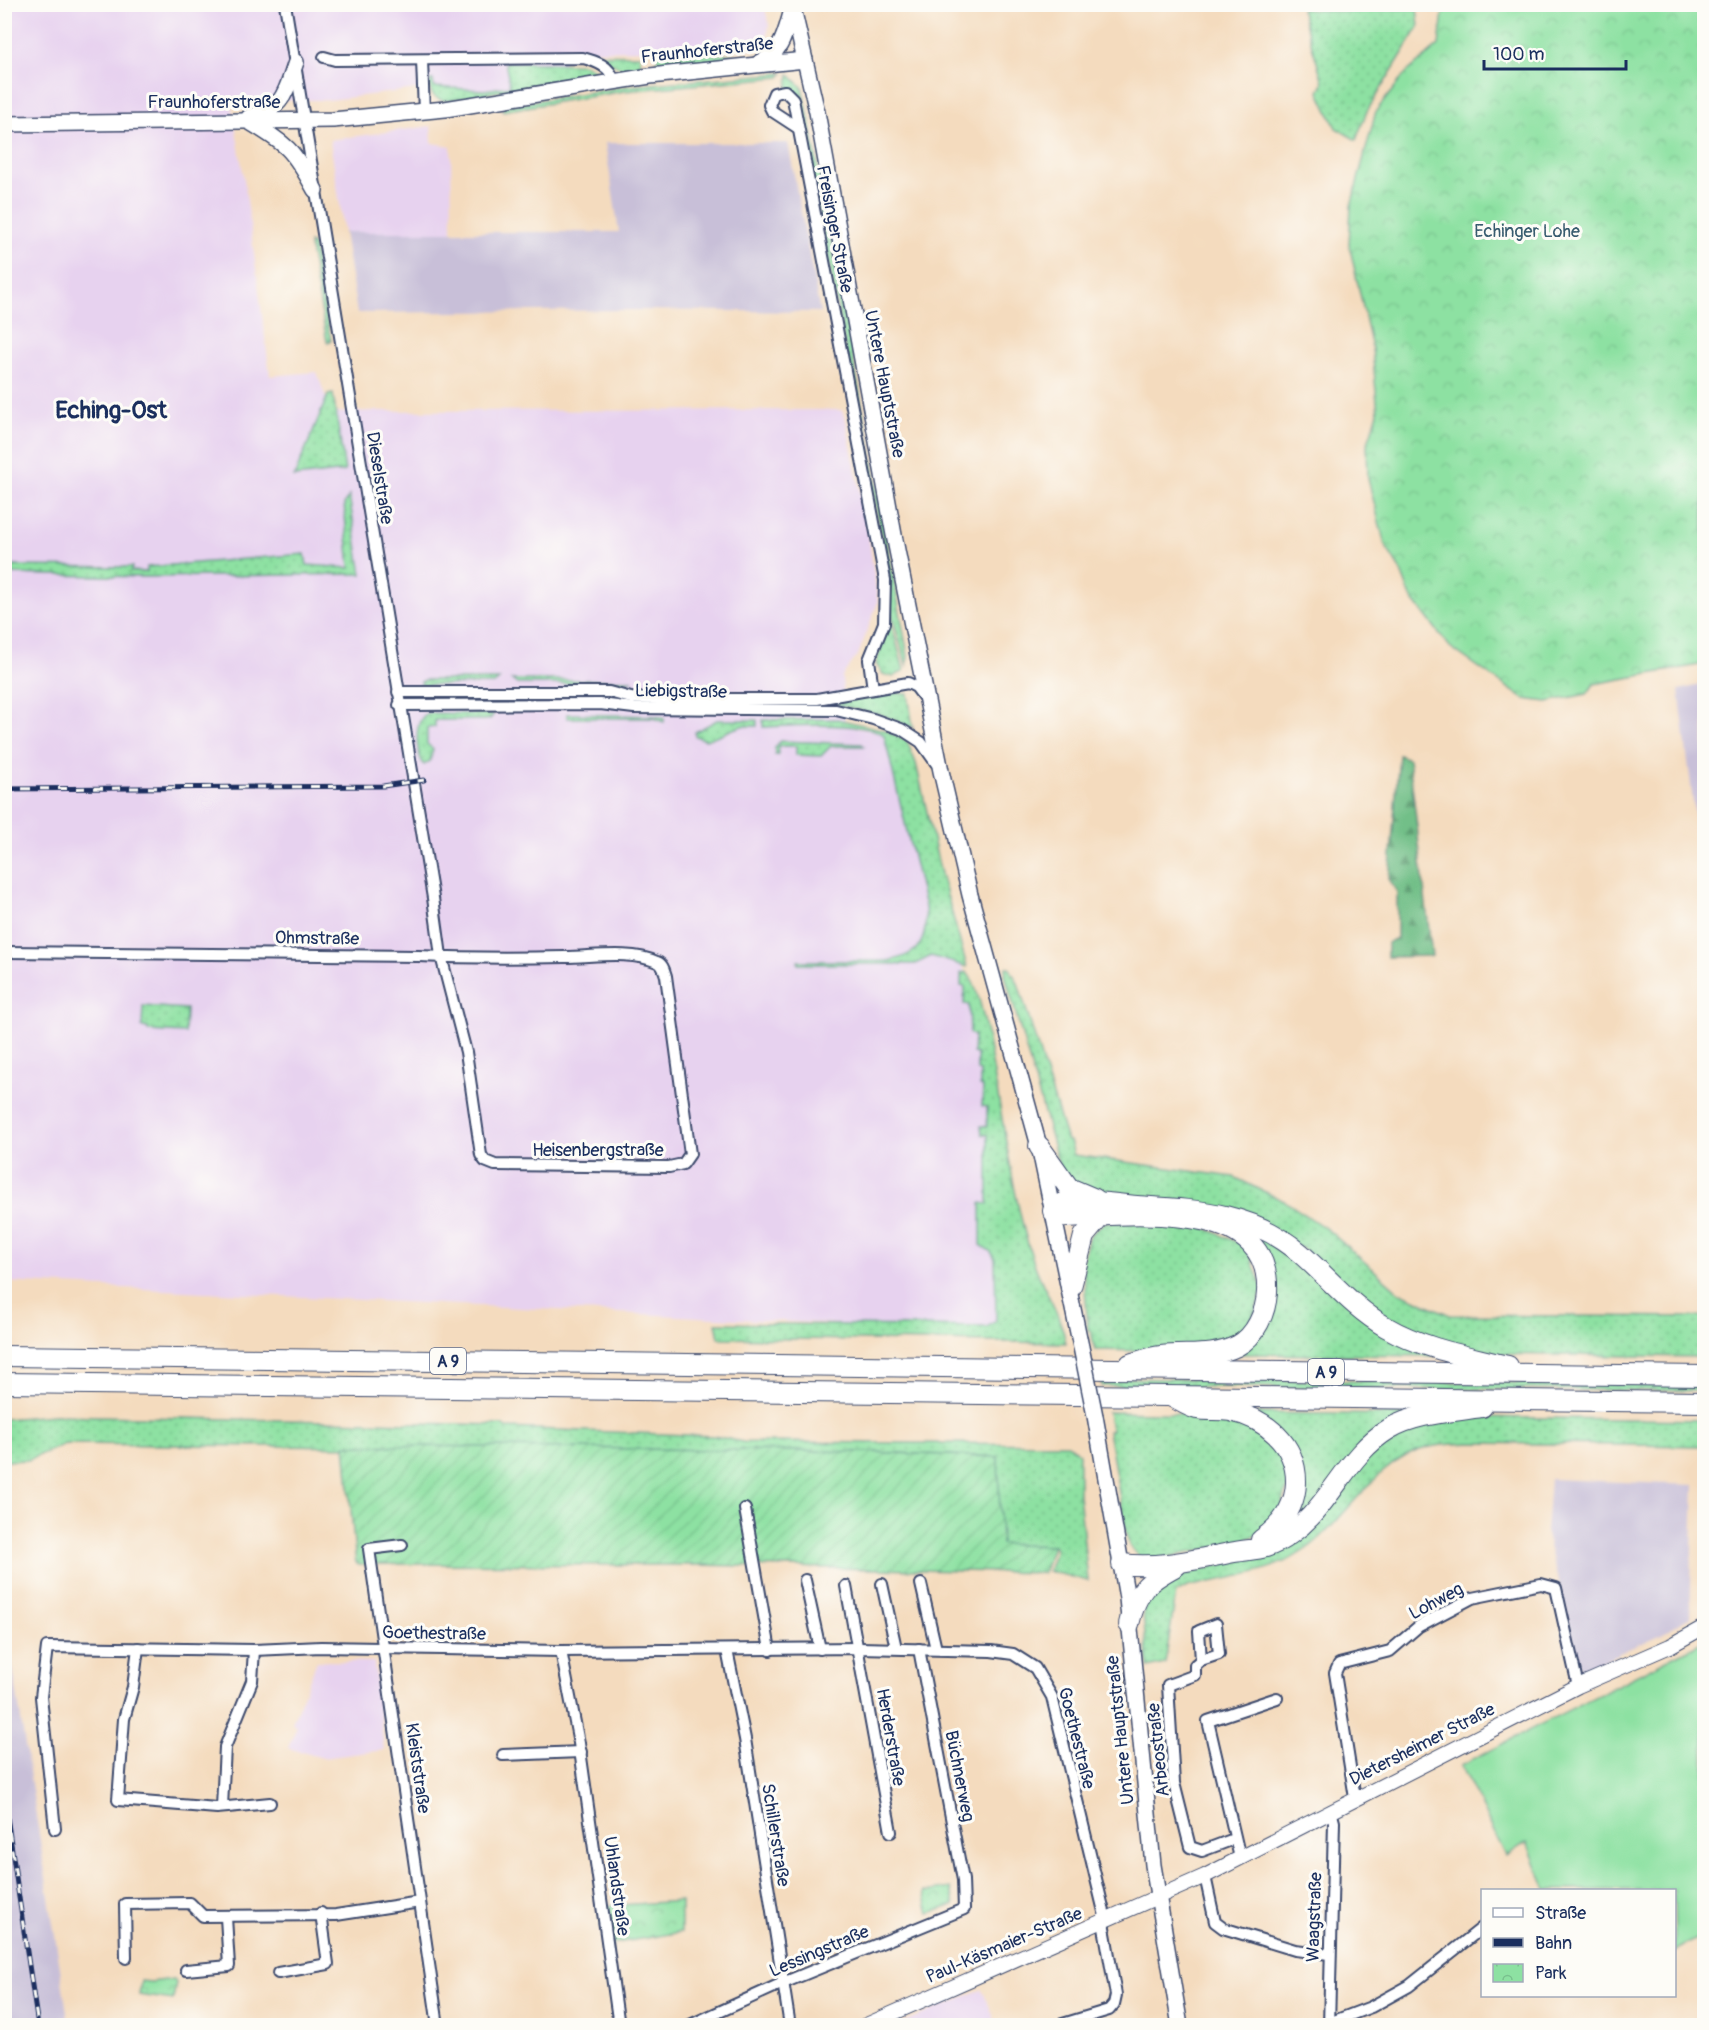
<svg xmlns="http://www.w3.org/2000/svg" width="1709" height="2030" font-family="Pangolin,sans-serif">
<defs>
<pattern id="grass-dots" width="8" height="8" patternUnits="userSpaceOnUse" patternTransform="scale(1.5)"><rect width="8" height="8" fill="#8de1a2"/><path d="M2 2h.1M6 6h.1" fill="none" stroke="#79c18e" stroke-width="1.8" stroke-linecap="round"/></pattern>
<pattern id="forest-firs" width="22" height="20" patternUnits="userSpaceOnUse" patternTransform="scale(1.5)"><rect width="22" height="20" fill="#72bf88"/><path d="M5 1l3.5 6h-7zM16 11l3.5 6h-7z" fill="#5d9c72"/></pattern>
<pattern id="park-crowns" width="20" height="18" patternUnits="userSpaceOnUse" patternTransform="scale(1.5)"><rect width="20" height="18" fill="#8de1a2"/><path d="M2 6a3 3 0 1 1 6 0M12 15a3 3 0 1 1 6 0" fill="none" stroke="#79c18e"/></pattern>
<pattern id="garden-furrows" width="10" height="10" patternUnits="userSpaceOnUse" patternTransform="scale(1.5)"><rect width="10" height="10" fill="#8de1a2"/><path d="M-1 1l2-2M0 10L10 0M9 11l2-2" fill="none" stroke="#79c18e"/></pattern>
</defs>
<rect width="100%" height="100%" fill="#fdfcf7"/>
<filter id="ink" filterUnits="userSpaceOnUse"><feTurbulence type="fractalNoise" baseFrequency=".0167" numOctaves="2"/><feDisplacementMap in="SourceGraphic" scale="12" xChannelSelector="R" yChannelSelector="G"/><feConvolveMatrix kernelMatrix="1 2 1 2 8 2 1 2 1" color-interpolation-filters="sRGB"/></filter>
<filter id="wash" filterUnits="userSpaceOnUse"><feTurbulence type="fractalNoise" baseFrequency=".008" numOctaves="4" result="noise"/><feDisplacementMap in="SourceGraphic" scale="24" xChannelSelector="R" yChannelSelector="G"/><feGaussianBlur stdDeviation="1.35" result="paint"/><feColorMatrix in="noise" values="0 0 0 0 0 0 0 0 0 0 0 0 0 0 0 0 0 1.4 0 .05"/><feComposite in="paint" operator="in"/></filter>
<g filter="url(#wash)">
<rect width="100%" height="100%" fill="#f4dbbe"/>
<g fill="#e7d2ef">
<path d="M 4,5 L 764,5 L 769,25 L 766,41 L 752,49 L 568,51 L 557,77 L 484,90 L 433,87 L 329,100 L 231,100 L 245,185 L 270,376 L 317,372 L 331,413 L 372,411 L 841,410 L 845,416 L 868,532 L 878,602 L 858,655 L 842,676 L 845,726 L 881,732 L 897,744 L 948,927 L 970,986 L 990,1092 L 996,1321 L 987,1327 L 896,1327 L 5,1282 Z"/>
<path d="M 431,126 L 432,143 L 451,146 L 452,233 L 344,232 L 330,140 Z"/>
<path d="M 317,1661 L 374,1662 L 384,1750 L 323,1758 L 288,1748 L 297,1726 L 292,1723 Z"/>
<path d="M 982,1989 L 997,2025 L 898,2025 Z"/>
</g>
<g fill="#c8bfd8">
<path d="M 605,143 L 788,143 L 820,312 L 631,310 L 357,313 L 344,232 L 619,232 Z"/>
<path d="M 1704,684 L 1704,817 L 1695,818 L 1679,690 Z"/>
<path d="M 1550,1479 L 1694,1485 L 1690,1617 L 1660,1635 L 1581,1670 L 1546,1534 Z"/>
<path d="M 5,1608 L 9,1643 L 69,2025 L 5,2025 Z"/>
</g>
<g fill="url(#grass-dots)" stroke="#548880" stroke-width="1.5">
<path d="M 1417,8 L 1419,27 L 1367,111 L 1356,140 L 1336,128 L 1319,92 L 1323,82 L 1301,9 L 1351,12 Z"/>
<path d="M 586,54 L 640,55 L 641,65 L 636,70 C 616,70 605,57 586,54 Z"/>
<path d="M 657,54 L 732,54 L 733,58 L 730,61 L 662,68 L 657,63 Z"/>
<path d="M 505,62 L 584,64 L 602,73 L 445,101 C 433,98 429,93 430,80 L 433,80 L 434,87 L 484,90 L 510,86 Z"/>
<path d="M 783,73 L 780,77 L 625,91 L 502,111 L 504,106 L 628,86 Z"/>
<path d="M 789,74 L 802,87 L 810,123 L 908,656 L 907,667 L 891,612 L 890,580 L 797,97 L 788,87 Z"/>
<path d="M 309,243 L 313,245 L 331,341 L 327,342 Z"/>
<path d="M 333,394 L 345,471 L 294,477 L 328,395 Z"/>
<path d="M 349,496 L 362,574 L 145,577 L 5,574 L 5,566 L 132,567 L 131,571 L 147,572 L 147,567 L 305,554 L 307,565 L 350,568 L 344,504 Z"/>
<path d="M 890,618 L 904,671 L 893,677 L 883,674 L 876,664 Z"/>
<path d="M 425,680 L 499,680 L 494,684 L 421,685 L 421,682 Z"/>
<path d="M 512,680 L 633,680 L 623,684 L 517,684 Z"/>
<path d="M 887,692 L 908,694 L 913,728 L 882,715 L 832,704 Z"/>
<path d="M 428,713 L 494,714 L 490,719 L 485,720 L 435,720 L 435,727 L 427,728 L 427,744 L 433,749 L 430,761 L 424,765 C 416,754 412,721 428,713 Z"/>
<path d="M 567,714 L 655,716 L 664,718 L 664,722 L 653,718 L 567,718 Z"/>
<path d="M 838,719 L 885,730 L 907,741 L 916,763 L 940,870 L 967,967 L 931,956 L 916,964 L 798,964 L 798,961 L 887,961 C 921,955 928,940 925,907 L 884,735 C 867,721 788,726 763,727 L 763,720 Z"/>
<path d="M 717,720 L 757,720 L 757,726 L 741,726 L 706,740 L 695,736 L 695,732 Z"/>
<path d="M 780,741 L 862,744 L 864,746 L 831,746 L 821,756 L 796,755 L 796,746 L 779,746 L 778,755 L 775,755 L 775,748 Z"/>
<path d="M 1006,967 L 1009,967 L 1018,983 L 1067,1141 L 1070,1141 L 1074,1155 L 1234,1177 L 1286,1202 L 1328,1230 L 1399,1292 L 1450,1315 L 1704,1317 L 1704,1357 L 1485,1354 L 1396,1327 L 1302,1248 L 1085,1191 L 1060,1169 L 1005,975 Z"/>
<path d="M 966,972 C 982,985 991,1062 996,1085 C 1007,1143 1015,1208 1034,1263 C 1044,1292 1060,1311 1066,1343 L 719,1338 L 716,1323 L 987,1327 L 996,1321 L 995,1259 L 991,1252 L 981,1245 L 981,1203 L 988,1204 L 988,1135 L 982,1134 L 981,1126 L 987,1126 L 987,1107 L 982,1106 L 983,1087 L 980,1086 L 980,1071 L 977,1070 L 977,1054 L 973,1053 L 974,1035 L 970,1034 L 969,1005 L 964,1004 L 965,987 L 961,986 L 961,973 Z"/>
<path d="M 143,1006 L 186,1009 L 185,1033 L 148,1031 L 148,1028 L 142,1027 Z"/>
<path d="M 1105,1222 L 1196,1224 L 1246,1246 L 1263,1290 L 1245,1334 L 1206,1352 L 1095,1350 L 1091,1331 L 1088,1331 L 1083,1260 L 1089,1236 Z"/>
<path d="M 1244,1225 L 1436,1356 L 1232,1354 L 1271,1285 Z"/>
<path d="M 1100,1378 L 1704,1385 L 1704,1391 L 1102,1386 Z"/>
<path d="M 1108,1412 L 1202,1414 L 1252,1424 L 1280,1448 L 1290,1478 L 1280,1513 L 1254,1536 L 1241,1542 L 1158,1559 L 1138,1556 L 1130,1547 L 1127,1537 L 1108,1431 L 1111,1431 Z"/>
<path d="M 1258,1413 L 1409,1415 L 1290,1529 L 1301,1491 Z"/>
<path d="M 55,1415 L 502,1425 L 506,1428 L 714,1436 L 743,1442 L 1068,1444 L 1079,1453 L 1079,1494 L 1088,1581 L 1048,1571 L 1056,1549 L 1053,1546 L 1000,1545 L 997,1457 L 867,1452 L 65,1444 L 28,1460 L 5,1461 L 4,1419 Z"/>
<path d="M 1465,1417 L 1704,1420 L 1704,1446 L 1471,1443 C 1456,1444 1440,1444 1426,1448 C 1373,1462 1347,1520 1305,1550 C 1271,1574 1227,1578 1187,1587 L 1176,1593 L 1165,1664 L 1148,1668 L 1143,1611 L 1149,1595 L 1170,1579 L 1268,1551 L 1395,1430 Z"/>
</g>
<path fill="url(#forest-firs)" stroke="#467773" stroke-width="1.5" d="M 1399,755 L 1409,759 L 1432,956 L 1387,957 L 1387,943 L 1397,938 L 1397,892 L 1389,880 Z"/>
<g fill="url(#park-crowns)" stroke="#548880" stroke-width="1.5">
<path d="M 1444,5 L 1704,5 L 1704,664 L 1594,684 L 1587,694 L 1547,702 L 1524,699 L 1450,647 L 1411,597 L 1400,569 L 1385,545 L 1368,479 L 1367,445 L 1378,413 L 1372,348 L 1349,244 L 1351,206 L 1376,111 L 1406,73 L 1439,45 Z"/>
<path d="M 951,1888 L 954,1905 L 929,1913 L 924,1892 Z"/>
<path d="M 681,1901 L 681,1932 L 611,1944 L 605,1906 Z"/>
<path d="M 173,1979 L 176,1982 L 173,2000 L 139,1995 L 141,1981 L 151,1982 Z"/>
</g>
<path fill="url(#garden-furrows)" stroke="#548880" stroke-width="1.5" d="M 345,1445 L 867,1452 L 998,1457 L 1001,1544 L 1053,1546 L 1043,1573 L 698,1565 L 356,1564 Z"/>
<path fill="#8de1a2" stroke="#548880" stroke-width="1.5" d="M 1704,1641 L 1704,1935 L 1675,1951 L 1674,1890 L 1546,1890 L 1527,1842 L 1506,1856 L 1461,1765 Z"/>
</g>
<g filter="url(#ink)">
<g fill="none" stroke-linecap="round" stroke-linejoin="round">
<defs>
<g id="minor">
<path d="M 324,57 L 335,60 L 583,58 C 595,61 611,66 613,80"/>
<path d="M 422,60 L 424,112"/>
<path d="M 798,128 L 772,111 L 769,105 L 774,93 L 785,91 L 793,99 L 885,580 L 884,623 L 869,660 L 873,689"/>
<path d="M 398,692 L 609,692 L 631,698 L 658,699 L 817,699 L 908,683 L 916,687 L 925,699"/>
<path d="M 399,705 L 600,704 L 634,708 L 836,710 L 873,719 L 901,729 L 921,742 L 936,763"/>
<path d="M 4,952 L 418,956 C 467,958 516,958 565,957 C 592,957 631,950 657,962 C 663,964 664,970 666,976 L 690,1154 L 683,1164 L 669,1167 L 495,1165 L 485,1161 L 481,1155 L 466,1052 L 441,956 L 433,898 L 285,4"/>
<path d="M 745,1509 L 770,1650"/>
<path d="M 402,1545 L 369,1549 L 438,2026"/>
<path d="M 805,1580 L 820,1649"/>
<path d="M 882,1584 L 896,1648"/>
<path d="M 921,1584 L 936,1649"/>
<path d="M 846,1586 L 891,1832"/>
<path d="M 138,1648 L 133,1687 L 124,1719 L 118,1800 L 217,1808 L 270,1803"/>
<path d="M 727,1650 L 745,1739 L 790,2026"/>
<path d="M 561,1651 L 579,1743 L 619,2026"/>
<path d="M 1201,1660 L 1199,1631 L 1216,1624 L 1219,1654 L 1201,1660 L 1195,1665 L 1195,1675 L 1168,1685 L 1174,1783 L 1190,1847 L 1202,1851 L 1234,1839"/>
<path d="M 503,1755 L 581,1752"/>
<path d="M 1355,1798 L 1335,1673 L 1339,1664 L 1390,1651 L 1419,1626 L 1472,1598 L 1541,1584 L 1556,1588 L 1578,1686"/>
<path d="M 222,1807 L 225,1747 L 252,1681 L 254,1650"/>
<path d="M 55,1829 L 41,1697 L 47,1647 L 254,1650 L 321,1647 L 561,1651 L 859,1648 L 991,1651 L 1013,1654 L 1035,1668 L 1052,1697 L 1106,1920"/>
<path d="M 1240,1858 L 1208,1721 L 1277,1698"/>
<path d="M 1205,1876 L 1215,1922 L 1223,1928 L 1295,1950 L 1329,1954"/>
<path d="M 126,1958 L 125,1904 L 190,1903 L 203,1916 L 336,1915 L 420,1902"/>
<path d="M 186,1970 L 229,1966 L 226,1917"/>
<path d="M 278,1973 L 328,1964 L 321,1913"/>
<path d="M 1329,2023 L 1371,2007 L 1409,1986 L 1482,1928"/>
<path d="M 688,2026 L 783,1983 L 964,1909 L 963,1880 L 919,1649"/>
<path d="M 1056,2026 L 1109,2010 L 1114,2004 L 1116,1995 L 1103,1922"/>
<path d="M 1329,2026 L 1334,1822 L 1331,1811"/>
</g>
<path id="tertiary" d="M 864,2026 L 1205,1876 L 1578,1686 L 1670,1646 L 1704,1627"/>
<g id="secondary">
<path d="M 792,4 L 817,112 L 894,535 L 941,771 L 970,895 L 1039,1146 L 1081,1347"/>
<path d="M 759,63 C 783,52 785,33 792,10"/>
<path d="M 249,117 C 285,108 285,93 296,62"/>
<path d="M 248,121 C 288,145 293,149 315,190"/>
<path d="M 4,124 L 333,120 L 445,109 L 650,76 L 805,60"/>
<path d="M 1095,1416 L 1127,1598 L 1153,1865 L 1180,2026"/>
</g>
<g id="motorway">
<path d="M 1039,1146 L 1069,1188 L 1095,1199"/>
<path d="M 1071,1287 L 1084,1236 L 1101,1216"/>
<path d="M 4,1356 L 1704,1376"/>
<path d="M 1130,1364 C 1140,1361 1151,1357 1161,1356 C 1187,1353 1212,1358 1237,1346 C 1256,1336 1266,1312 1267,1292 C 1272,1197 1128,1215 1068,1217 L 1053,1211 L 1060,1204 C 1078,1197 1117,1205 1137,1206 C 1197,1210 1253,1212 1300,1253 C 1329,1278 1353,1308 1386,1327 C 1424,1349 1466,1356 1508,1366"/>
<path d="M 4,1383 L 1704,1402"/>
<path d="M 1172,1397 C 1180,1401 1189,1407 1197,1409 C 1207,1411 1219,1409 1230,1411 C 1265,1418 1297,1444 1296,1483 C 1295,1508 1281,1526 1261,1540"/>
<path d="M 1122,1564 C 1159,1569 1198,1559 1235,1552 C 1245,1550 1256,1550 1266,1547 C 1282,1542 1300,1528 1311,1516 C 1338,1487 1354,1450 1389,1429 C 1416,1413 1452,1412 1482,1407"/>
<path d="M 1129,1624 C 1137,1590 1146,1582 1176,1566"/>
</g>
</defs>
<use href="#minor" stroke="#3c496c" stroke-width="14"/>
<use href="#tertiary" stroke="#3c496c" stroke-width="16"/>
<use href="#secondary" stroke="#3c496c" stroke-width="18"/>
<use href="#motorway" stroke="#3c496c" stroke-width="22"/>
<use href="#minor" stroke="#fff" stroke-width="10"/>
<use href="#tertiary" stroke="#fff" stroke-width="14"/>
<use href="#secondary" stroke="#fff" stroke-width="15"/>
<use href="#motorway" stroke="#fff" stroke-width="20"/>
<defs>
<g id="rail">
<path d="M 4,789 L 383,786 L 424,780"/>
<path d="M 4,1796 L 38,2026"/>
</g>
</defs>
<use href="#rail" stroke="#1b2f5e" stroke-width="5"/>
<use href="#rail" stroke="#fdfcf7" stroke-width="3" stroke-dasharray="9" stroke-linecap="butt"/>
<defs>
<path id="secondary-bridge" d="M 1081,1347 L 1095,1416"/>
</defs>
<use href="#secondary-bridge" stroke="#3c496c" stroke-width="18" stroke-linecap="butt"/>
<use href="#secondary-bridge" stroke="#fff" stroke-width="15"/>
</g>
</g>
<g text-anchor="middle" stroke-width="6" stroke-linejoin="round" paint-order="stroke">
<g fill="#fdfcf7" stroke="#5f6c8c" stroke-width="1.5">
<rect x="430" y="1348" width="36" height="26" rx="4.5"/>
<rect x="1308" y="1359" width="36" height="26" rx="4.5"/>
</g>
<g font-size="16" font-weight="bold" fill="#1b2f5e">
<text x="448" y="1367">A 9</text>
<text x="1326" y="1378">A 9</text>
</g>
<g font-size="18" fill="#1b2f5e" stroke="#fdfcf7">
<text transform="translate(707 50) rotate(-6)" y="6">Fraunhoferstraße</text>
<text x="214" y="108">Fraunhoferstraße</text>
<text transform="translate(835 229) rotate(79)" y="6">Freisinger Straße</text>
<text transform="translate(885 384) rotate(79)" y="6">Untere Hauptstraße</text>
<text transform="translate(380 478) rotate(81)" y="6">Dieselstraße</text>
<text transform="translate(681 691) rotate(1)" y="6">Liebigstraße</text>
<text transform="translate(317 938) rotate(1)" y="6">Ohmstraße</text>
<text x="598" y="1156">Heisenbergstraße</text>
<text transform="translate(1436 1601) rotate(-28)" y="6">Lohweg</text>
<text transform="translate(434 1633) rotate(1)" y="6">Goethestraße</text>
<text transform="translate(1120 1730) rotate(-96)" y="6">Untere Hauptstraße</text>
<text transform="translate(891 1737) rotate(80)" y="6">Herderstraße</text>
<text transform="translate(1077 1738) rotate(76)" y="6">Goethestraße</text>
<text transform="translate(1422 1744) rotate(-27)" y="6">Dietersheimer Straße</text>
<text transform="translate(1158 1750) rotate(-96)" y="6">Arbeostraße</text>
<text transform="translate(418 1768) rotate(82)" y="6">Kleiststraße</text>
<text transform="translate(960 1776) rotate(79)" y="6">Büchnerweg</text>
<text transform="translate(776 1835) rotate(81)" y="6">Schillerstraße</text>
<text transform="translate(617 1886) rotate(82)" y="6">Uhlandstraße</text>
<text transform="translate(1314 1917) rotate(-88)" y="6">Waagstraße</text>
<text transform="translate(1004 1945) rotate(-23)" y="6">Paul-Käsmaier-Straße</text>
<text transform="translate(819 1951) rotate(-23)" y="6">Lessingstraße</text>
</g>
<g font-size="18" fill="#385c6f" stroke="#fdfcf7">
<text x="1527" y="237">Echinger Lohe</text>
</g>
<g font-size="24" font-weight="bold" fill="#1b2f5e" stroke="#fdfcf7">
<text x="111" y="418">Eching-Ost</text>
</g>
</g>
<rect width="1709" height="2030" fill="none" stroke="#fdfcf7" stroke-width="24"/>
<rect x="1481" y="1889" width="195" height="108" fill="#fdfcf7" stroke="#a3aaba" stroke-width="1.5"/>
<rect x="1493" y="1908" width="30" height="9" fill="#ffffff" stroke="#a3aaba" stroke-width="1.5"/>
<text x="1535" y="1919" font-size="18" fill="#1b2f5e">Straße</text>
<rect x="1493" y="1938" width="30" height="9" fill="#1b2f5e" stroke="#a3aaba" stroke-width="1.5"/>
<text x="1535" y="1949" font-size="18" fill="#1b2f5e">Bahn</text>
<rect x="1493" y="1964" width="30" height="18" fill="url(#park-crowns)" stroke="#a3aaba" stroke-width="1.5"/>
<text x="1535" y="1979" font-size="18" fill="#1b2f5e">Park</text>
<path d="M1484 60v9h142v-9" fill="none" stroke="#1b2f5e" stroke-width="3"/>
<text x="1493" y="60" font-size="18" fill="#1b2f5e" stroke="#fdfcf7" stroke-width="4.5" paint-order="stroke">100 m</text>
</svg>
